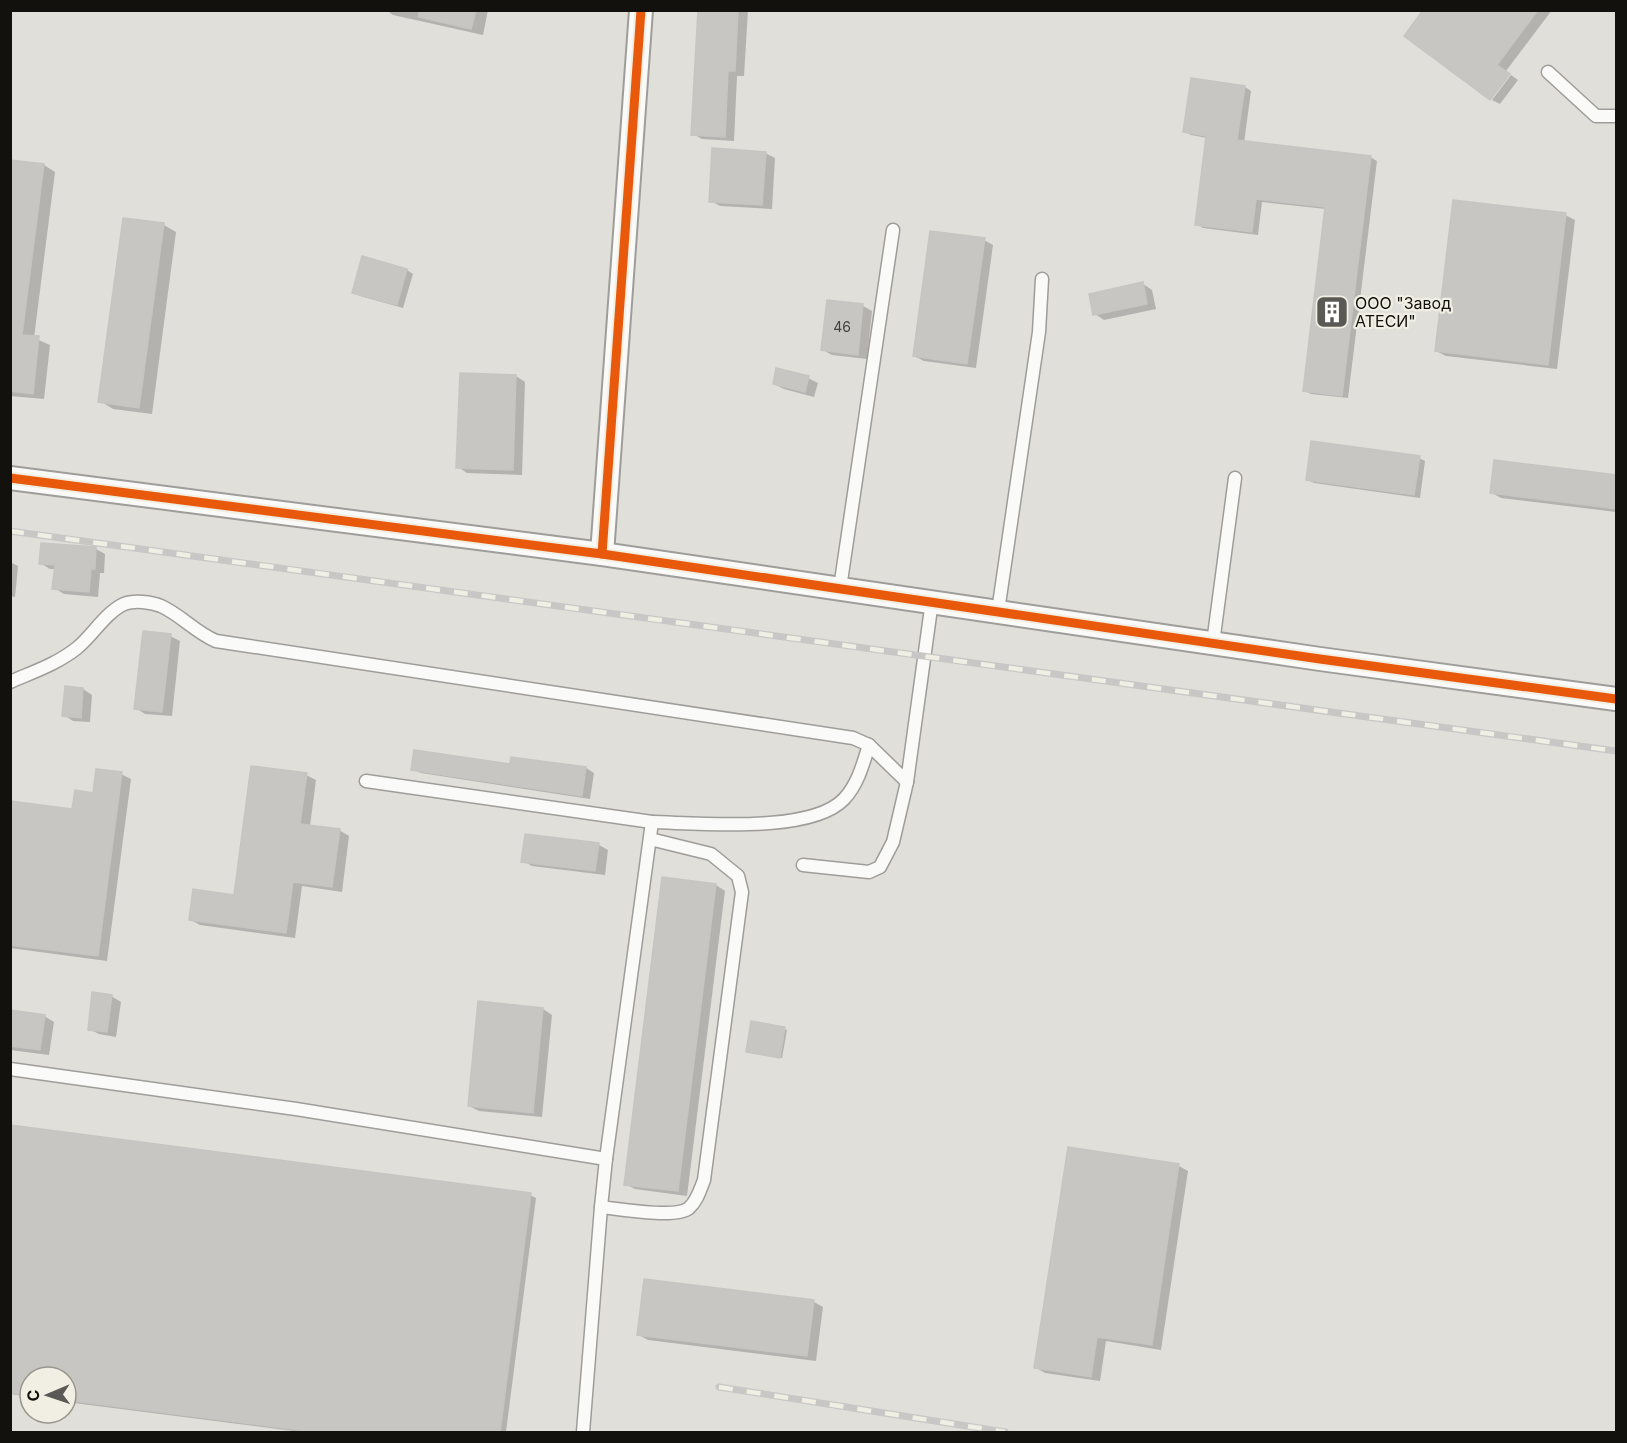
<svg xmlns="http://www.w3.org/2000/svg" width="1627" height="1443" font-family="Inter,sans-serif">
<rect width="100%" height="100%" fill="#e0dfda"/>
<g fill="#0003">
<path d="M 386,10 L 488,10 L 483,35 L 393,15 Z"/>
<path d="M 700,10 L 748,10 L 744,76 L 737,76 L 734,141 L 702,139 L 693,134 Z"/>
<path d="M 1425,10 L 1552,10 L 1506,71 L 1508,73 L 1490,98 Z"/>
<path d="M 1511,75 L 1518,80 L 1500,104 L 1492,100 Z"/>
<path d="M 1245,87 L 1251,91 L 1244,143 L 1370,157 L 1377,161 L 1348,398 L 1311,394 L 1304,390 L 1326,209 L 1262,202 L 1258,235 L 1203,228 L 1197,224 L 1207,138 L 1191,135 L 1184,131 Z"/>
<path d="M 765,153 L 775,158 L 772,209 L 720,206 L 711,201 Z"/>
<path d="M 10,161 L 44,165 L 55,172 L 34,338 L 50,345 L 44,399 L 10,396 Z"/>
<path d="M 1565,215 L 1575,220 L 1557,369 L 1446,356 L 1436,351 Z"/>
<path d="M 164,225 L 176,232 L 152,414 L 113,409 L 100,401 Z"/>
<path d="M 984,240 L 993,245 L 976,368 L 924,361 L 914,356 Z"/>
<path d="M 363,258 L 407,270 L 413,274 L 403,308 L 360,296 L 354,292 Z"/>
<path d="M 1143,284 L 1152,290 L 1156,309 L 1104,320 L 1095,314 Z"/>
<path d="M 828,302 L 863,306 L 872,311 L 867,359 L 832,355 L 823,350 Z"/>
<path d="M 516,376 L 525,382 L 522,475 L 467,473 L 458,467 Z"/>
<path d="M 808,378 L 818,383 L 814,397 L 784,389 L 774,384 Z"/>
<path d="M 1419,458 L 1425,461 L 1420,498 L 1314,483 L 1308,480 Z"/>
<path d="M 1616,476 L 1616,512 L 1501,498 L 1492,493 Z"/>
<path d="M 42,544 L 96,549 L 105,554 L 104,573 L 100,573 L 98,597 L 64,594 L 54,588 L 56,569 L 50,569 L 40,563 Z"/>
<path d="M 10,562 L 18,566 L 15,597 L 10,596 Z"/>
<path d="M 170,636 L 180,641 L 172,716 L 145,714 L 136,708 Z"/>
<path d="M 83,689 L 92,695 L 90,722 L 73,721 L 64,715 Z"/>
<path d="M 511,766 L 586,768 L 594,773 L 590,799 L 421,773 L 413,769 Z"/>
<path d="M 121,774 L 131,779 L 107,961 L 10,948 L 10,802 L 74,811 Z"/>
<path d="M 306,775 L 316,780 L 310,826 L 339,830 L 349,836 L 342,892 L 302,886 L 295,938 L 200,925 L 191,920 L 236,896 Z"/>
<path d="M 599,845 L 608,850 L 605,875 L 532,866 L 523,861 Z"/>
<path d="M 716,885 L 725,891 L 687,1196 L 635,1189 L 625,1184 Z"/>
<path d="M 111,996 L 121,1002 L 116,1037 L 99,1034 L 89,1029 Z"/>
<path d="M 480,1003 L 543,1009 L 552,1015 L 542,1117 L 479,1111 L 469,1106 Z"/>
<path d="M 10,1012 L 44,1016 L 54,1022 L 49,1055 L 10,1050 Z"/>
<path d="M 752,1023 L 787,1030 L 782,1058 L 750,1052 Z"/>
<path d="M 10,1126 L 530,1195 L 536,1198 L 506,1432 L 301,1432 L 66,1402 L 66,1377 L 30,1377 L 30,1397 L 10,1394 Z"/>
<path d="M 1069,1149 L 1179,1166 L 1188,1171 L 1161,1350 L 1106,1341 L 1100,1381 L 1045,1373 L 1035,1367 Z"/>
<path d="M 814,1302 L 823,1307 L 816,1361 L 648,1340 L 639,1335 Z"/>
</g>
<g fill="#c8c6c2" stroke="#c7c5c1" stroke-width="1.5">
<path d="M 419,10 L 476,10 L 471,29 L 419,17 Z"/>
<path d="M 698,10 L 738,10 L 735,71 L 728,71 L 725,137 L 691,135 Z"/>
<path d="M 1423,10 L 1538,10 L 1497,65 L 1510,74 L 1490,100 L 1404,36 Z"/>
<path d="M 1191,78 L 1245,86 L 1237,140 L 1371,156 L 1342,396 L 1303,391 L 1325,207 L 1256,199 L 1252,232 L 1195,225 L 1206,136 L 1183,132 Z"/>
<path d="M 712,148 L 766,152 L 762,205 L 709,202 Z"/>
<path d="M 10,160 L 44,164 L 22,335 L 39,336 L 33,394 L 10,391 Z"/>
<path d="M 1453,200 L 1566,213 L 1548,365 L 1435,351 Z"/>
<path d="M 123,218 L 164,223 L 139,408 L 98,402 Z"/>
<path d="M 930,231 L 985,238 L 967,364 L 913,356 Z"/>
<path d="M 362,256 L 407,269 L 397,305 L 352,293 Z"/>
<path d="M 1143,282 L 1147,304 L 1093,315 L 1089,294 Z"/>
<path d="M 827,300 L 863,304 L 858,355 L 821,350 Z"/>
<path d="M 776,368 L 809,376 L 805,392 L 773,384 Z"/>
<path d="M 460,373 L 516,375 L 513,470 L 456,468 Z"/>
<path d="M 1311,441 L 1420,456 L 1414,495 L 1306,480 Z"/>
<path d="M 1494,460 L 1617,475 L 1617,509 L 1490,493 Z"/>
<path d="M 41,543 L 96,547 L 95,569 L 91,569 L 89,592 L 52,589 L 55,565 L 39,564 Z"/>
<path d="M 143,631 L 171,634 L 162,712 L 134,709 Z"/>
<path d="M 65,686 L 83,688 L 81,718 L 62,716 Z"/>
<path d="M 414,750 L 510,764 L 511,757 L 586,767 L 582,796 L 411,770 Z"/>
<path d="M 251,766 L 307,773 L 300,824 L 340,829 L 332,887 L 293,882 L 286,933 L 189,920 L 193,889 L 234,895 Z"/>
<path d="M 96,769 L 122,772 L 98,956 L 10,945 L 10,801 L 72,809 L 75,790 L 93,793 Z"/>
<path d="M 525,834 L 599,843 L 595,871 L 521,862 Z"/>
<path d="M 662,877 L 716,884 L 678,1191 L 624,1185 Z"/>
<path d="M 92,992 L 112,995 L 107,1032 L 88,1030 Z"/>
<path d="M 478,1001 L 543,1008 L 533,1113 L 468,1106 Z"/>
<path d="M 10,1010 L 45,1015 L 40,1050 L 10,1046 Z"/>
<path d="M 751,1021 L 785,1027 L 780,1058 L 746,1052 Z"/>
<path d="M 10,1125 L 531,1193 L 500,1432 L 314,1432 L 66,1400 L 66,1377 L 30,1377 L 30,1395 L 10,1393 Z"/>
<path d="M 1068,1147 L 1179,1164 L 1152,1345 L 1097,1337 L 1091,1377 L 1034,1368 Z"/>
<path d="M 644,1279 L 814,1300 L 807,1356 L 637,1335 Z"/>
</g>
<g fill="none" stroke-linecap="round" stroke-linejoin="round">
<defs>
<g id="lane">
<path d="M 1548,72 L 1596,116 L 1616,116"/>
<path d="M 840,588 L 893,230"/>
<path d="M 998,611 L 1039,332 L 1042,279"/>
<path d="M 1213,643 L 1235,478"/>
<path d="M 10,682 C 33,672 57,664 77,648 C 93,635 105,613 124,604 C 134,600 151,602 161,606 C 181,615 195,632 216,641 L 853,738 L 869,745 L 907,782 L 932,601"/>
<path d="M 652,822 C 699,823 811,834 844,799 C 858,784 863,764 869,745"/>
<path d="M 803,865 L 869,872 L 880,867 L 893,842 L 907,782"/>
<path d="M 10,1069 L 296,1109 L 606,1159 L 652,822 L 366,781"/>
<path d="M 606,1159 L 601,1207 C 619,1209 677,1219 689,1208 C 697,1201 700,1190 704,1180 L 742,892 L 738,876 L 711,854 L 650,839"/>
<path d="M 583,1432 L 601,1207"/>
</g>
<g id="street">
<path d="M 10,478 L 602,554 L 1320,659 L 1616,699"/>
<path d="M 602,554 L 641,10"/>
</g>
</defs>
<use href="#lane" stroke="#9e9d99" stroke-width="15"/>
<use href="#street" stroke="#9e9d99" stroke-width="26"/>
<use href="#lane" stroke="#fafaf9" stroke-width="12"/>
<use href="#street" stroke="#fafaf9" stroke-width="22"/>
<defs>
<g id="rail">
<path d="M 10,531 L 1616,751"/>
<path d="M 719,1387 L 1005,1432"/>
</g>
</defs>
<use href="#rail" stroke="#c8c7c6" stroke-width="7"/>
<use href="#rail" stroke="#f1efe3" stroke-width="4.5" stroke-dasharray="14" stroke-linecap="butt"/>
<defs>
<g id="cycleway">
<path d="M 10,478 L 602,554 L 1320,659 L 1616,699"/>
<path d="M 602,554 L 641,10"/>
</g>
</defs>
<use href="#cycleway" stroke="#f1efe3" stroke-width="13"/>
<use href="#cycleway" stroke="#e8590c" stroke-width="9"/>
</g>
<defs>
<symbol id="building-square" viewBox="-11 -11 22 22"><rect x="-9" y="-9" width="18" height="18" rx="4" fill="#5a5955" stroke="#f1efe3"/><path d="M-4-6H4V6H1V3H-1V6H-4ZM-2.5-4.3h1.7v1.8h-1.7ZM.8-4.3h1.7v1.8H.8ZM-2.5-1h1.7V.8h-1.7ZM.8-1h1.7V.8H.8Z" fill="#fff"/></symbol>
</defs>
<g fill-rule="evenodd">
<use href="#building-square" x="1313" y="293" width="38" height="38"/>
</g>
<g text-anchor="middle" stroke-width="4.5" stroke-linejoin="round" paint-order="stroke">
<g font-size="14" fill="#42413d">
<text x="842" y="332">46</text>
</g>
<g font-size="16" fill="#12110d" stroke="#f1efe3" text-anchor="start">
<text x="1355" y="309">ООО "Завод<tspan x="1355" dy="18">АТЕСИ"</tspan></text>
</g>
</g>
<rect width="1627" height="1443" fill="none" stroke="#12110d" stroke-width="24"/>
<g transform="translate(48 1395) rotate(268)"><circle r="28" fill="#f1efe3" stroke="#98968d" stroke-width="1.5"/>
<path d="M0-4.5L10 22L0 15L-10 22Z" fill="#5a5955"/>
<text y="-9" font-size="16" font-weight="bold" text-anchor="middle" fill="#12110d">С</text>
</g>
</svg>
